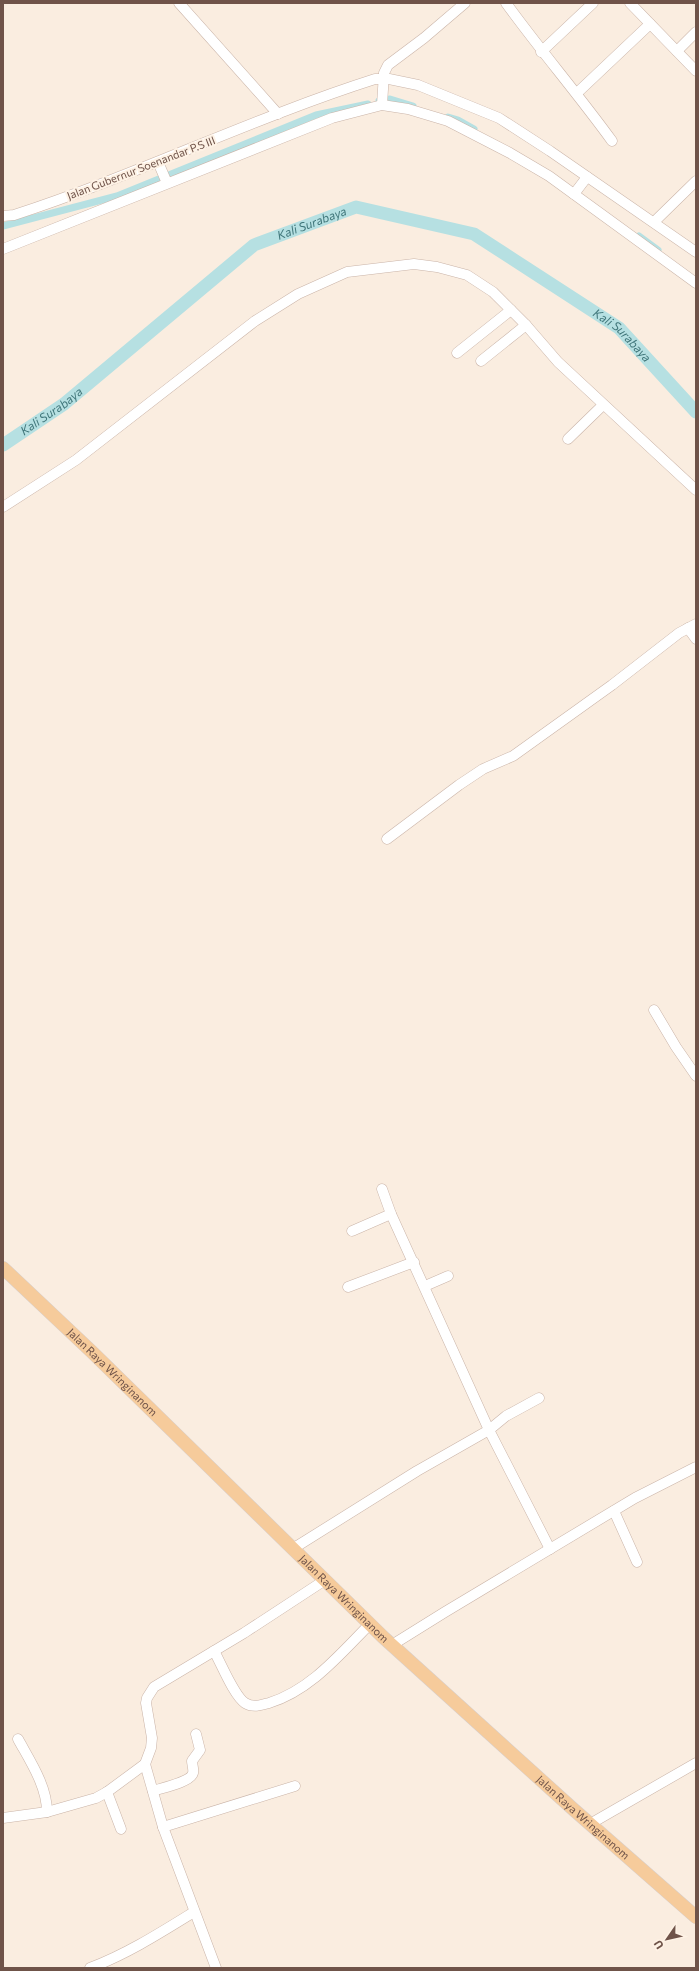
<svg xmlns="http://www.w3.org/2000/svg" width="699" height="1971" font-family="Commissioner,sans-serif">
<rect width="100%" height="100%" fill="#faede0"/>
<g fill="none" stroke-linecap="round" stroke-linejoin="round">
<g stroke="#b6e0e2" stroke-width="7">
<path d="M 379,101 L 390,99 L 413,106"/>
<path d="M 448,117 L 458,120 L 474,129"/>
<path d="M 3,226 L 117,196 L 316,115 L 368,104"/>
<path d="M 639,236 L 658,250"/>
</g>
<path stroke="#b6e0e2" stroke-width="13" id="s1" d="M 3,445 L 64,404 L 254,245 L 356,207 L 474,234 L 619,328 L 696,412"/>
<defs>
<g id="minor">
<path d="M 179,3 L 278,114"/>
<path d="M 506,3 C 540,50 578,94 612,141"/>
<path d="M 630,3 L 696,71"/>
<path d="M 677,51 L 696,32"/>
<path d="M 541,52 L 593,3"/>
<path d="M 577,93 L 650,24"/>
<path d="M 382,105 L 384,73 L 388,65 L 424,38 L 465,3"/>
<path d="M 158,162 L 167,183"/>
<path d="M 574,194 L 587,177"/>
<path d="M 3,216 L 14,215 C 137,175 253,118 375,79 L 389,79 L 418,85 L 499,118 L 550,151 L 696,252"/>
<path d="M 654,222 L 696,181"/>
<path d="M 3,249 L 332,118 L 382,105 L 408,109 L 448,121 L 510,153 L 549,176 L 696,283"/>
<path d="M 457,353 L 511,310"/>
<path d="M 481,361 L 526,325"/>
<path d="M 568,439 L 603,405"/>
<path d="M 3,507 L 76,460 L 255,321 L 298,294 L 347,272 L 414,264 L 437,267 L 467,275 L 493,292 L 526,325 L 558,362 L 696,490"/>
<path d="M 688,628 L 696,639"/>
<path d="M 387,839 L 459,785 L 483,769 L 513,756 L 612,685 L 679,633 L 696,624"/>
<path d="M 654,1010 L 676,1047 L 696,1076"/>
<path d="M 352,1231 L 391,1214"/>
<path d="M 425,1286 L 448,1276"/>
<path d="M 348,1287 L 414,1262"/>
<path d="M 539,1398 L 506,1416 L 489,1430 L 550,1549"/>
<path d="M 614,1511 L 637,1562"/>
<path d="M 294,1548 L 417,1471 L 489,1430 L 391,1214 L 382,1189"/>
<path d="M 392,1645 L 445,1612 L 635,1498 L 696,1467"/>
<path d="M 214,1651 C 221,1663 234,1696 245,1703 C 253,1708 262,1705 269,1703 C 311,1690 340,1654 370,1624"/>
<path d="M 18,1739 C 30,1761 47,1786 47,1812"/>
<path d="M 145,1764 L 163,1827 L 216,1968"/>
<path d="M 153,1791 C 161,1788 191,1782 193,1773 C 194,1770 192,1764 192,1761 L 200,1750 L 196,1734"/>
<path d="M 107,1792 L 121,1829"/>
<path d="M 3,1818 L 47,1812 L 96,1798 L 107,1792 L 145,1764 L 151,1748 L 152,1738 L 146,1703 L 147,1698 L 154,1687 L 244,1633 L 325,1580"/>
<path d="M 590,1824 L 696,1763"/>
<path d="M 163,1827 L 295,1786"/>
<path d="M 90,1968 C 127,1954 160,1933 194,1912"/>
</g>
<g id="major">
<path id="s2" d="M 3,1268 L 92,1352 L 383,1637 L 573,1809 L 696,1917"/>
</g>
</defs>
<use href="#minor" stroke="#cab4a8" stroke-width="11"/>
<use href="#major" stroke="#d7cfcc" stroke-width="14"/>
<use href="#minor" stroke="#fff" stroke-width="10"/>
<use href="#major" stroke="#f6cb9b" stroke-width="13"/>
</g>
<g text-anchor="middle" stroke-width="4" stroke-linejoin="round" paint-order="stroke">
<g font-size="11" fill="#6f5349" stroke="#fef2e5">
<text transform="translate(141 168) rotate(-21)" y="4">Jalan Gubernur Soenandar P.S III</text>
<text dy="4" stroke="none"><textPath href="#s2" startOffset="151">Jalan Raya Wringinanom</textPath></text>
<text dy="4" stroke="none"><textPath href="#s2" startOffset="475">Jalan Raya Wringinanom</textPath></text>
<text dy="4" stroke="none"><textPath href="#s2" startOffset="799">Jalan Raya Wringinanom</textPath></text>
</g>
<g font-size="12" font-style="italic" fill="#41777b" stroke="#fef2e5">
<text dy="4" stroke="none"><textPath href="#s1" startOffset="383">Kali Surabaya</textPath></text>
<text dy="4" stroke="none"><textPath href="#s1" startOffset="731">Kali Surabaya</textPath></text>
<text dy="4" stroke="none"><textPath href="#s1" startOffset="59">Kali Surabaya</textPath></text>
</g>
</g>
<rect width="699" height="1971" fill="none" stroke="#6f5349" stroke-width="8"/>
<g transform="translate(667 1939) rotate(236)" stroke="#fef2e5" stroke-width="3" paint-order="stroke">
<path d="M0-3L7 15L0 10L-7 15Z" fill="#6f5349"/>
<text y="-6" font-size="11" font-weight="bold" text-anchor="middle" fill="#6f5349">U</text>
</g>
</svg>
